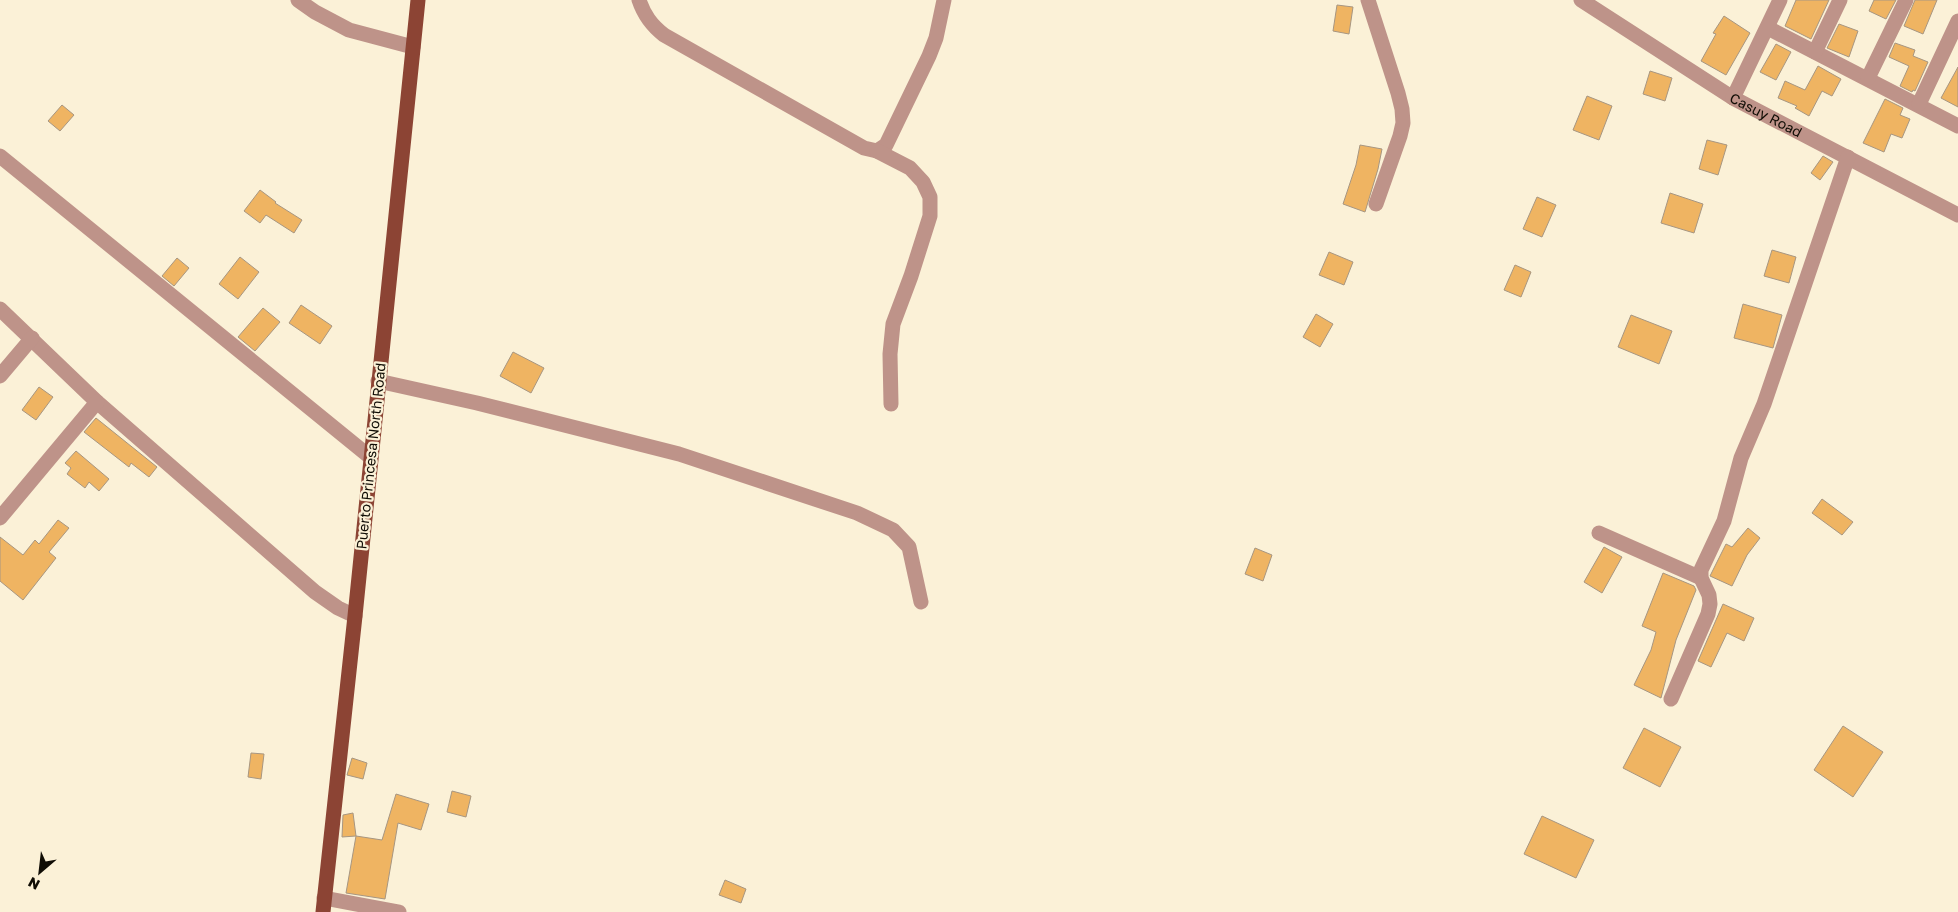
<svg xmlns="http://www.w3.org/2000/svg" width="1958" height="912" font-family="'Golos Text',sans-serif">
<rect width="100%" height="100%" fill="#fbf1d7"/>
<g fill="#efb462" stroke="#a79681">
<path d="M 1796,0 L 1829,0 L 1811,39 L 1785,26 Z"/>
<path d="M 1874,0 L 1896,0 L 1886,19 L 1869,11 Z"/>
<path d="M 1915,0 L 1937,0 L 1923,34 L 1904,26 Z"/>
<path d="M 1337,5 L 1353,7 L 1349,34 L 1333,31 Z"/>
<path d="M 1724,16 L 1750,33 L 1726,75 L 1701,61 L 1716,34 L 1713,33 Z"/>
<path d="M 1839,24 L 1858,31 L 1849,57 L 1827,48 Z"/>
<path d="M 1895,43 L 1915,50 L 1913,56 L 1928,62 L 1915,91 L 1913,90 L 1912,92 L 1900,86 L 1909,66 L 1889,57 Z"/>
<path d="M 1776,44 L 1791,52 L 1776,80 L 1760,72 Z"/>
<path d="M 1818,66 L 1841,79 L 1832,96 L 1822,91 L 1809,116 L 1795,108 L 1797,106 L 1778,98 L 1785,81 L 1805,90 Z"/>
<path d="M 1958,67 L 1958,107 L 1941,98 Z"/>
<path d="M 1650,71 L 1672,78 L 1665,101 L 1643,94 Z"/>
<path d="M 1587,96 L 1612,106 L 1599,140 L 1573,130 Z"/>
<path d="M 1885,99 L 1903,108 L 1900,115 L 1910,119 L 1902,138 L 1891,134 L 1884,152 L 1863,143 Z"/>
<path d="M 62,105 L 74,115 L 60,131 L 48,121 Z"/>
<path d="M 1707,140 L 1727,145 L 1718,175 L 1699,169 Z"/>
<path d="M 1360,145 L 1382,149 L 1378,169 L 1365,212 L 1343,204 L 1356,165 Z"/>
<path d="M 1823,156 L 1833,162 L 1820,180 L 1811,173 Z"/>
<path d="M 260,190 L 276,202 L 275,203 L 302,220 L 294,233 L 266,215 L 260,223 L 244,211 Z"/>
<path d="M 1670,193 L 1703,204 L 1694,233 L 1661,223 Z"/>
<path d="M 1537,197 L 1556,205 L 1542,237 L 1523,229 Z"/>
<path d="M 1772,250 L 1796,257 L 1789,283 L 1764,276 Z"/>
<path d="M 1329,252 L 1353,262 L 1344,285 L 1319,275 Z"/>
<path d="M 240,257 L 259,272 L 238,299 L 219,284 Z"/>
<path d="M 177,258 L 189,268 L 174,286 L 162,276 Z"/>
<path d="M 1515,265 L 1531,272 L 1521,297 L 1504,290 Z"/>
<path d="M 1743,304 L 1782,315 L 1773,348 L 1734,338 Z"/>
<path d="M 301,305 L 332,326 L 320,344 L 289,323 Z"/>
<path d="M 263,308 L 280,322 L 255,351 L 238,337 Z"/>
<path d="M 1316,314 L 1333,324 L 1320,347 L 1303,337 Z"/>
<path d="M 1631,315 L 1672,331 L 1659,364 L 1618,347 Z"/>
<path d="M 513,352 L 544,368 L 531,393 L 500,376 Z"/>
<path d="M 39,387 L 53,397 L 36,420 L 22,410 Z"/>
<path d="M 96,418 L 157,467 L 149,477 L 131,463 L 129,467 L 84,432 Z"/>
<path d="M 76,451 L 109,479 L 99,491 L 89,482 L 85,488 L 67,474 L 71,468 L 65,463 Z"/>
<path d="M 1822,499 L 1853,522 L 1842,535 L 1812,513 Z"/>
<path d="M 58,520 L 69,528 L 49,552 L 56,558 L 23,600 L 0,581 L 0,537 L 23,555 L 35,540 L 39,544 Z"/>
<path d="M 1748,528 L 1760,538 L 1747,555 L 1732,586 L 1710,576 L 1726,544 L 1732,547 Z"/>
<path d="M 1604,547 L 1622,557 L 1602,593 L 1584,582 Z"/>
<path d="M 1255,548 L 1272,555 L 1263,581 L 1245,574 Z"/>
<path d="M 1663,573 L 1694,586 L 1696,590 L 1676,640 L 1661,698 L 1634,685 L 1651,650 L 1656,632 L 1642,626 Z"/>
<path d="M 1723,604 L 1754,618 L 1744,641 L 1727,633 L 1711,667 L 1698,661 Z"/>
<path d="M 1843,726 L 1883,752 L 1853,797 L 1814,770 Z"/>
<path d="M 1644,728 L 1681,747 L 1660,787 L 1623,768 Z"/>
<path d="M 251,753 L 264,754 L 261,779 L 248,777 Z"/>
<path d="M 352,758 L 367,763 L 363,779 L 347,775 Z"/>
<path d="M 452,791 L 471,796 L 466,817 L 447,812 Z"/>
<path d="M 396,794 L 429,804 L 421,830 L 398,823 L 385,899 L 346,893 L 356,836 L 382,840 Z"/>
<path d="M 353,813 L 356,836 L 342,837 L 343,815 Z"/>
<path d="M 1542,816 L 1594,840 L 1576,878 L 1524,854 Z"/>
<path d="M 725,880 L 746,889 L 741,903 L 719,895 Z"/>
</g>
<g fill="none" stroke-linecap="round" stroke-linejoin="round">
<g stroke="#be9389" stroke-width="15">
<path d="M 298,0 L 315,12 L 349,30 L 413,47"/>
<path d="M 639,0 C 644,15 651,25 664,35 L 864,148 L 877,151 L 886,145 L 929,56 L 936,38 L 944,0"/>
<path d="M 1368,0 L 1398,93 L 1402,109 L 1403,123 L 1400,136 L 1376,204"/>
<path id="s1" d="M 1581,0 L 1733,98 L 1958,215"/>
<path d="M 1768,28 L 1958,126"/>
<path d="M 1815,52 L 1840,0"/>
<path d="M 1868,78 L 1906,0"/>
<path d="M 1733,98 L 1780,0"/>
<path d="M 1919,104 L 1958,21"/>
<path d="M 877,151 L 910,168 L 923,182 L 930,197 L 930,216 L 911,276 L 893,324 L 890,354 L 891,404"/>
<path d="M 0,156 L 370,457"/>
<path d="M 0,309 L 97,402 L 315,592 L 338,608 L 355,616"/>
<path d="M 0,376 L 32,338"/>
<path d="M 378,381 L 477,403 L 679,454 L 857,513 L 893,530 L 909,547 L 921,602"/>
<path d="M 0,518 L 97,402"/>
<path d="M 1599,533 L 1701,578"/>
<path d="M 1671,699 L 1708,614 L 1710,604 L 1709,595 L 1701,578 L 1701,570 L 1724,521 L 1741,458 L 1764,404 L 1848,157"/>
<path d="M 324,898 L 399,912"/>
</g>
<path stroke="#8c4434" stroke-width="15" d="M 323,912 L 355,616 L 418,0"/>
</g>
<g text-anchor="middle" stroke-width="4.5" stroke-linejoin="round" paint-order="stroke">
<g font-size="14" fill="#100d05" stroke="#fbf1d7">
<text dy="5" stroke="none"><textPath href="#s1" startOffset="218">Casuy Road</textPath></text>
<text transform="translate(371 456) rotate(-84)" y="5">Puerto Princesa North Road</text>
</g>
</g>
<g transform="translate(40 872) rotate(208)" stroke="#fbf1d7" stroke-width="4" paint-order="stroke">
<path d="M0-4L9 19L0 12L-9 19Z" fill="#100d05"/>
<text y="-8" font-size="14" font-weight="bold" text-anchor="middle" fill="#100d05">N</text>
</g>
</svg>
